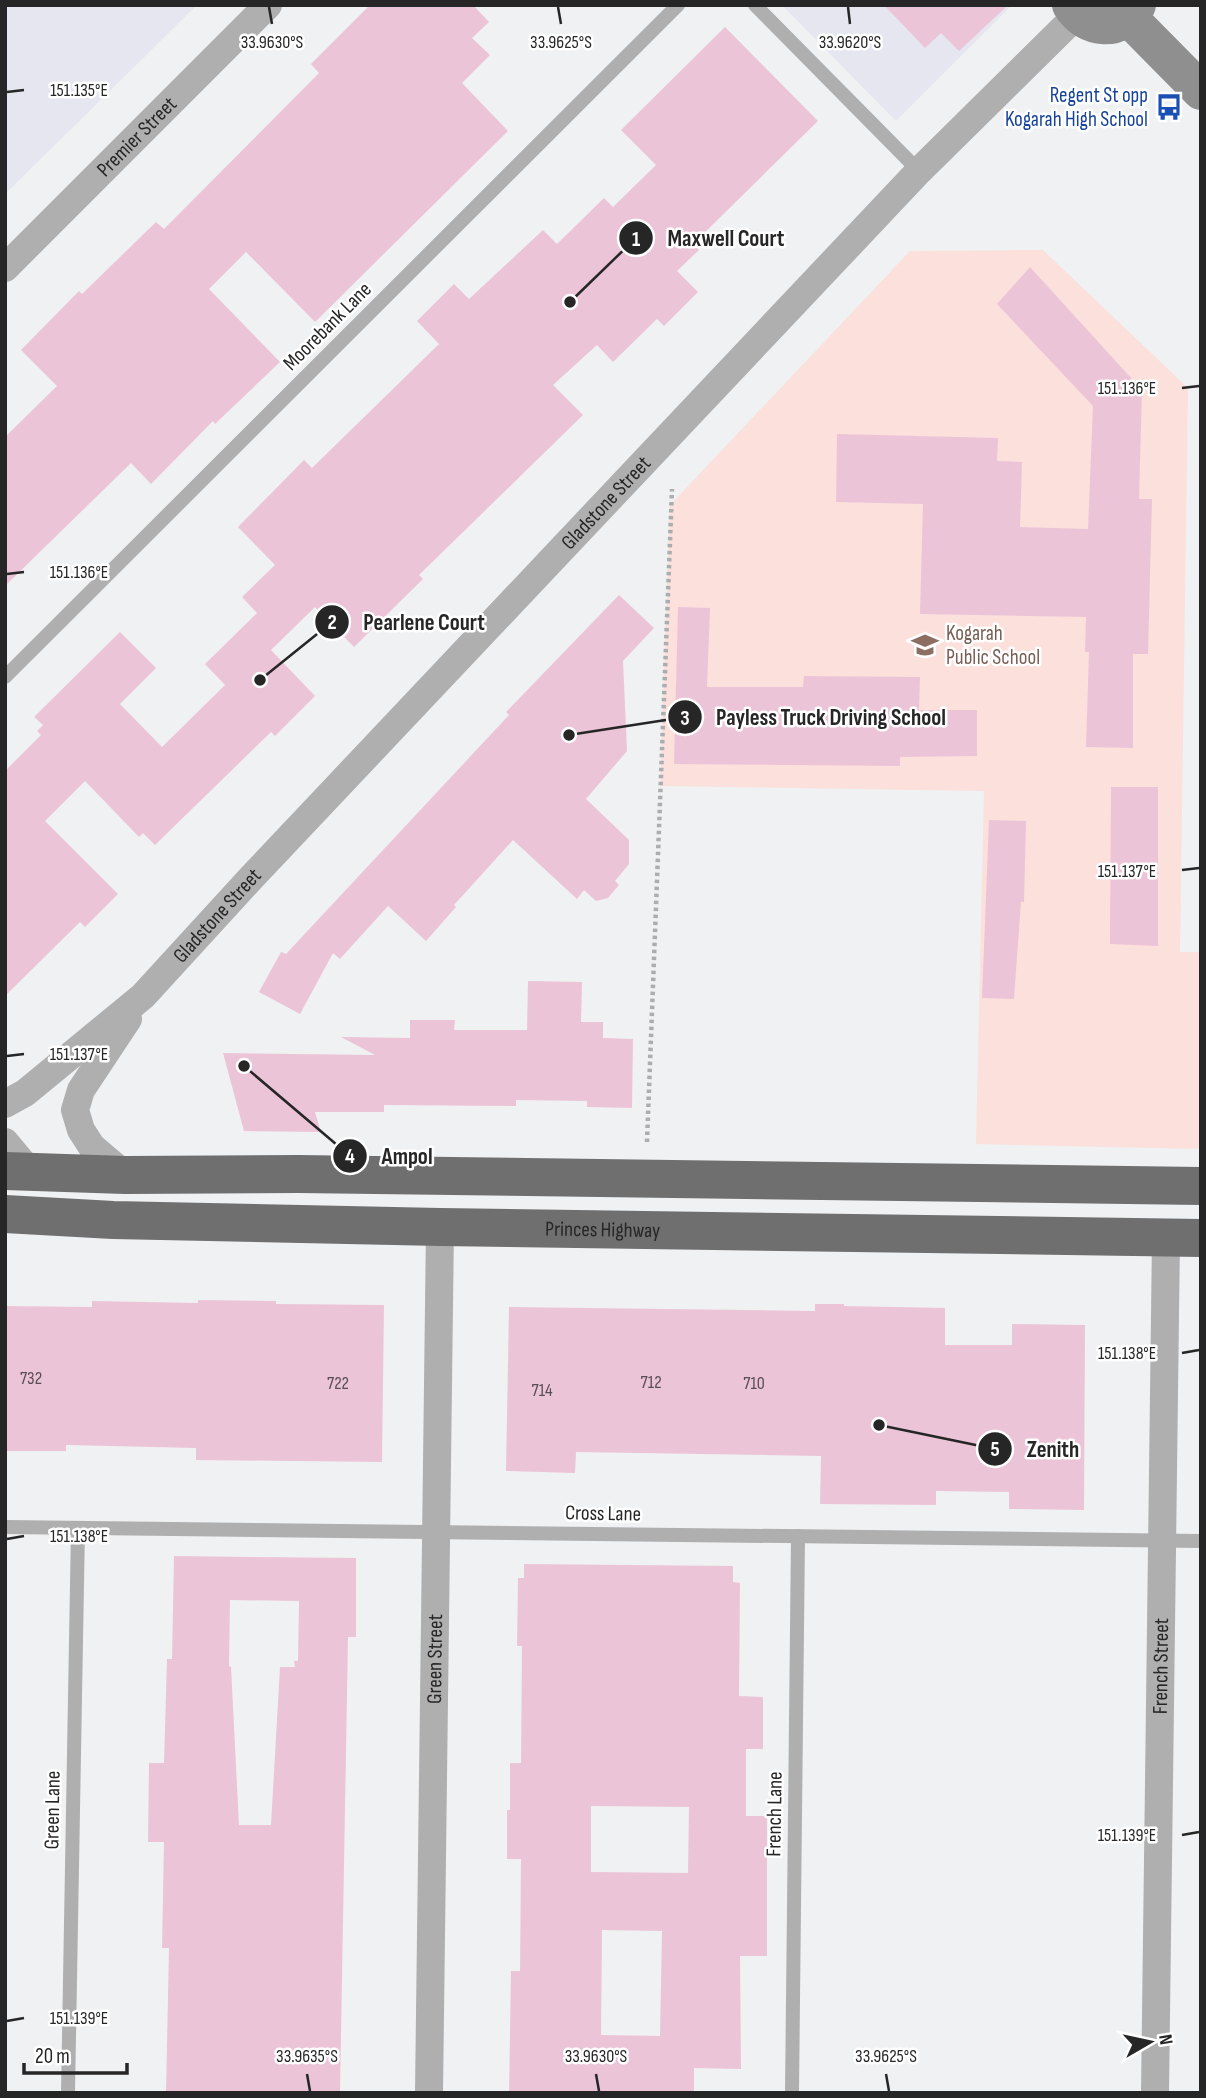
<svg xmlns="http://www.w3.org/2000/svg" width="1206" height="2098" font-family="'Sofia Sans Condensed',sans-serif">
<rect width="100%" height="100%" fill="#f0f1f2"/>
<g fill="#e5e6ef">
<path d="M 5,5 L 197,5 L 5,194 Z"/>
<path d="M 782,5 L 1012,5 L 896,121 Z"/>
</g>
<path fill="#fbe0dc" d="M 1043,250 L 1188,388 L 1180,952 L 1201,952 L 1201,1149 L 976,1144 L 984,791 L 660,786 L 670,505 L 910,251 Z"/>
<g fill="#ecc4d8" fill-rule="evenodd">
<path d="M 370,5 L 473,5 L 489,22 L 472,38 L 490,55 L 462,83 L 508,131 L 315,322 L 246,252 L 209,289 L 280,362 L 215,424 L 213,421 L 151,484 L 131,463 L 5,586 L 5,437 L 57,386 L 21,350 L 79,291 L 82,294 L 156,222 L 164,229 L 319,73 L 311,64 Z"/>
<path d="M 884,5 L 1008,5 L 959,51 L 941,33 L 925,48 Z"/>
<path d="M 725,27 L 818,121 L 693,244 L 699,250 L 677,271 L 698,292 L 664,326 L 657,319 L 613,362 L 597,345 L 553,385 L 583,415 L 419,575 L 423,579 L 354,647 L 315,607 L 271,650 L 315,696 L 275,736 L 271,732 L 155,845 L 143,833 L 139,837 L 85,781 L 45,821 L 118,894 L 85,927 L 80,922 L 5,996 L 5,771 L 41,735 L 37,731 L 43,725 L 34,717 L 120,632 L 156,668 L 120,704 L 162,747 L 225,685 L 205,664 L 257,613 L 242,597 L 275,565 L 238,527 L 304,460 L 312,468 L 439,344 L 417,321 L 454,284 L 469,299 L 543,230 L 557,244 L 604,198 L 613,207 L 656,165 L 621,130 Z"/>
<path d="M 1030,267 L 1142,390 L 1139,499 L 1152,499 L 1148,654 L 1133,654 L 1133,748 L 1086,747 L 1089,652 L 1085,652 L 1086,617 L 920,614 L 923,504 L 836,502 L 837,434 L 998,438 L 997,461 L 1022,462 L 1020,527 L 1088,529 L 1093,406 L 997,304 Z"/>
<path d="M 619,595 L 654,628 L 623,661 L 627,751 L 586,799 L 629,840 L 629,864 L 615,881 L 619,885 L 608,898 L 596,901 L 584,890 L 577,899 L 513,840 L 454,905 L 456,907 L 426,941 L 388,906 L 340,959 L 333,953 L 300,1014 L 259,992 L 281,952 L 286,954 L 509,715 L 506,712 Z"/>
<path d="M 678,607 L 710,608 L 707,687 L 803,687 L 804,676 L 920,677 L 919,710 L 977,710 L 977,756 L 900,757 L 900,766 L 674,764 Z"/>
<path d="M 1111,787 L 1158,787 L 1158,946 L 1110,944 Z"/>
<path d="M 989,820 L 1026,821 L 1024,902 L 1021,902 L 1014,999 L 982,998 Z"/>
<path d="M 528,981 L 582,982 L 581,1022 L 603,1022 L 603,1038 L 633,1039 L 632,1108 L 587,1107 L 587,1101 L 516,1100 L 516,1106 L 384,1105 L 384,1112 L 315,1112 L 321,1132 L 244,1131 L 223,1053 L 375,1055 L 341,1037 L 410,1038 L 410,1020 L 455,1020 L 454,1030 L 527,1030 Z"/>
<path d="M 198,1300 L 276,1301 L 276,1304 L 384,1305 L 382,1462 L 196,1460 L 196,1448 L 66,1445 L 66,1451 L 5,1451 L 5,1306 L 92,1307 L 92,1301 L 198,1303 Z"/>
<path d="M 815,1304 L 844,1304 L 844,1306 L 945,1308 L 945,1345 L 1012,1345 L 1012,1324 L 1085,1325 L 1084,1510 L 1009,1509 L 1009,1492 L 936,1491 L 936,1505 L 820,1504 L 821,1456 L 576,1452 L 575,1473 L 506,1471 L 509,1307 L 815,1311 Z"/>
<path d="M 174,1556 L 356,1558 L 356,1637 L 348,1637 L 340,2093 L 166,2093 L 169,1948 L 162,1948 L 164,1842 L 148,1842 L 149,1763 L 164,1763 L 167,1659 L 172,1659 ZM 230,1600 L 299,1601 L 298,1661 L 294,1661 L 295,1667 L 280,1667 L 271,1825 L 239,1825 L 231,1667 L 229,1666 Z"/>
<path d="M 524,1564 L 733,1566 L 733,1582 L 740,1583 L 739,1696 L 763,1697 L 763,1749 L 746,1749 L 746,1816 L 767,1816 L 767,1956 L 740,1956 L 741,2069 L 694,2068 L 694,2093 L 509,2093 L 511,1971 L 520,1971 L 521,1859 L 507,1859 L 507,1810 L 510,1810 L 510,1763 L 521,1763 L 522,1646 L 517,1646 L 518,1578 L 524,1578 ZM 591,1806 L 689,1807 L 688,1873 L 591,1872 ZM 602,1930 L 662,1931 L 660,2036 L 601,2035 Z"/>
</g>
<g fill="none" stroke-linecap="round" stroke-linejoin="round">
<path stroke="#acadae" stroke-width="4.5" stroke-dasharray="3.5 3.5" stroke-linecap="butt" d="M 647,1142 L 672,489"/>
<g stroke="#afafb0" stroke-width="14">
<path d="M 755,5 L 919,171"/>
<path d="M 5,677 L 678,5"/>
<path d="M 5,1527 L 1201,1541"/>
<path d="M 68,2093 L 78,1528"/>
<path d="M 792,2093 L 798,1536"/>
</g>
<g stroke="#afafb0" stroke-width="28">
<path id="s1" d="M 5,268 L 268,5"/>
<path id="s2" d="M 5,1104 L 25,1093 L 143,996 L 252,877 L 919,171 L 1077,15"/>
<path d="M 5,1142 L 30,1172"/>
<path d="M 125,1175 L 92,1147 L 81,1130 L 75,1110 L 81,1090 L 128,1019"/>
<path id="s3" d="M 429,2093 L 440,1227"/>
<path id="s4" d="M 1155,2093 L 1166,1238"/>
</g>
<g stroke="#8f8f90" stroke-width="38">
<path d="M 1071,5 C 1086,30 1122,34 1137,5"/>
<path d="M 1128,17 L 1201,91"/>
</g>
<g stroke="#6f6f70" stroke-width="38">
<path d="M 5,1171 L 125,1175 L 298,1174 L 1201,1186"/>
<path id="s5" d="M 5,1214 L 113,1220 L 440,1227 L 1201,1238"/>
</g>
</g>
<path fill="none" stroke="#262627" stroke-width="2.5" d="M 269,7 L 272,24M 558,7 L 561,24M 848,7 L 850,24M 7,92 L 24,90M 1182,388 L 1199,386M 7,574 L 24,572M 1182,870 L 1199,868M 7,1056 L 24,1054M 1182,1353 L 1199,1350M 7,1539 L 24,1536M 1182,1835 L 1199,1832M 7,2021 L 24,2018M 307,2074 L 310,2091M 596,2074 L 599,2091M 886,2074 L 889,2091"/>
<defs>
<symbol id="bus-bare" viewBox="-9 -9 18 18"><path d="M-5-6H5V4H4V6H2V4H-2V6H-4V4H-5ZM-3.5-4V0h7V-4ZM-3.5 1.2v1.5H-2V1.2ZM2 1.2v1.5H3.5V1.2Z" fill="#1a4fb4" stroke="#fff" stroke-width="2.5" paint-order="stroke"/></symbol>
<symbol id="school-bare" viewBox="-9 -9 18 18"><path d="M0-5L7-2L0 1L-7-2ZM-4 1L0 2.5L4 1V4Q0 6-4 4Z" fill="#8d6e63" stroke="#fff" stroke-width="2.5" paint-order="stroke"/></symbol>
</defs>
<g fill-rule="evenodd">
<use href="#bus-bare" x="1150" y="88" width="38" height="38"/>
<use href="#school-bare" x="906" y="626" width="38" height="38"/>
</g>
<g text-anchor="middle" stroke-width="5" stroke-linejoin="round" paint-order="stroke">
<g font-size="18" fill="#584e53">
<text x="31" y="1384">732</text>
<text x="651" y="1388">712</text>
<text x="338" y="1389">722</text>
<text x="754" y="1389">710</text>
<text x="542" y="1396">714</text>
</g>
<g font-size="21" fill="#164399" stroke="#fff" text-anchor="end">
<text x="1148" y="102">Regent St opp<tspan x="1148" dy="24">Kogarah High School</tspan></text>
</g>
<g font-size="21" fill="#262627" stroke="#fff">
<text dy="7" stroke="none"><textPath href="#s1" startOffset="186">Premier Street</textPath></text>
<text transform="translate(327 326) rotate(-45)" y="7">Moorebank Lane</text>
<text dy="7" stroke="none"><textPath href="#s2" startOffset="852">Gladstone Street</textPath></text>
<text dy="7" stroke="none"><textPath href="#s2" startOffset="285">Gladstone Street</textPath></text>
<text dy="7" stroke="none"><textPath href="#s5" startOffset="598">Princes Highway</textPath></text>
<text transform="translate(603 1513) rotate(1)" y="7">Cross Lane</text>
<text dy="7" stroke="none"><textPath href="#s3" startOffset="434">Green Street</textPath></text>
<text dy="7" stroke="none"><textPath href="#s4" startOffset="427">French Street</textPath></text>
<text transform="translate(52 1810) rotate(-89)" y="7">Green Lane</text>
<text transform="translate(774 1814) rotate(-89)" y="7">French Lane</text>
</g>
<g font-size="21" fill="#785e54" stroke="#fff" text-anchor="start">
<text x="946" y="640">Kogarah<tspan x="946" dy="24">Public School</tspan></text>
</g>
</g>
<g font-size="18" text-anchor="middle" fill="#262627" stroke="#fff" stroke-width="5" stroke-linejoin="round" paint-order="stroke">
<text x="272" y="48">33.9630°S</text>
<text x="561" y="48">33.9625°S</text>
<text x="850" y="48">33.9620°S</text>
<text x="79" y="96">151.135°E</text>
<text x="1127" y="394">151.136°E</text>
<text x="79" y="578">151.136°E</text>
<text x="1127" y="877">151.137°E</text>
<text x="79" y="1060">151.137°E</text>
<text x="1127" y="1359">151.138°E</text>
<text x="79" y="1542">151.138°E</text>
<text x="1127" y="1841">151.139°E</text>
<text x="79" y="2024">151.139°E</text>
<text x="307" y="2062">33.9635°S</text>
<text x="596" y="2062">33.9630°S</text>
<text x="886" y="2062">33.9625°S</text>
</g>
<path fill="none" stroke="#262627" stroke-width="2.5" d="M570 302L636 238M260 680L332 622M569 735L685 717M244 1066L350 1156M879 1425L995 1449"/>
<g fill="#262627" stroke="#fff" stroke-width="2.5">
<circle cx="570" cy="302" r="7"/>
<circle cx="260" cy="680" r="7"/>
<circle cx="569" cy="735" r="7"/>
<circle cx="244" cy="1066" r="7"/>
<circle cx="879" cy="1425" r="7"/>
<circle cx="636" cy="238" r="18"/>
<circle cx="332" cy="622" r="18"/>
<circle cx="685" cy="717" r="18"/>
<circle cx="350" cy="1156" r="18"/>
<circle cx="995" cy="1449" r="18"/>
</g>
<g font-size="21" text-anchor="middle" font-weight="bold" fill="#fff">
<text x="636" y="246">1</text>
<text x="332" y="629">2</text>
<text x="685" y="725">3</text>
<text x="350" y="1163">4</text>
<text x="995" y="1456">5</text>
</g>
<g font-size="23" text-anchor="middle" font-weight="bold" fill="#262627" stroke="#fff" stroke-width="5" stroke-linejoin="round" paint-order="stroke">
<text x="726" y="246">Maxwell Court</text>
<text x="424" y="630">Pearlene Court</text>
<text x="831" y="725">Payless Truck Driving School</text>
<text x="407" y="1164">Ampol</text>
<text x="1053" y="1457">Zenith</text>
</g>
<rect width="1206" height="2098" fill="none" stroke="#262627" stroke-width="14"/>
<g transform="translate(1150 2042) rotate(81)" stroke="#ffffff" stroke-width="5" paint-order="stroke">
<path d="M0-5L12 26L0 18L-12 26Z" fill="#262627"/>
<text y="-10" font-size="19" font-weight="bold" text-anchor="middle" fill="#262627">N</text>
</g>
<path d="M24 2063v10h103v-10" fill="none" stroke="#262627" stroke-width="3.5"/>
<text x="35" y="2063" font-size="21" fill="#262627" stroke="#ffffff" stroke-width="5" paint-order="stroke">20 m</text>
</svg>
